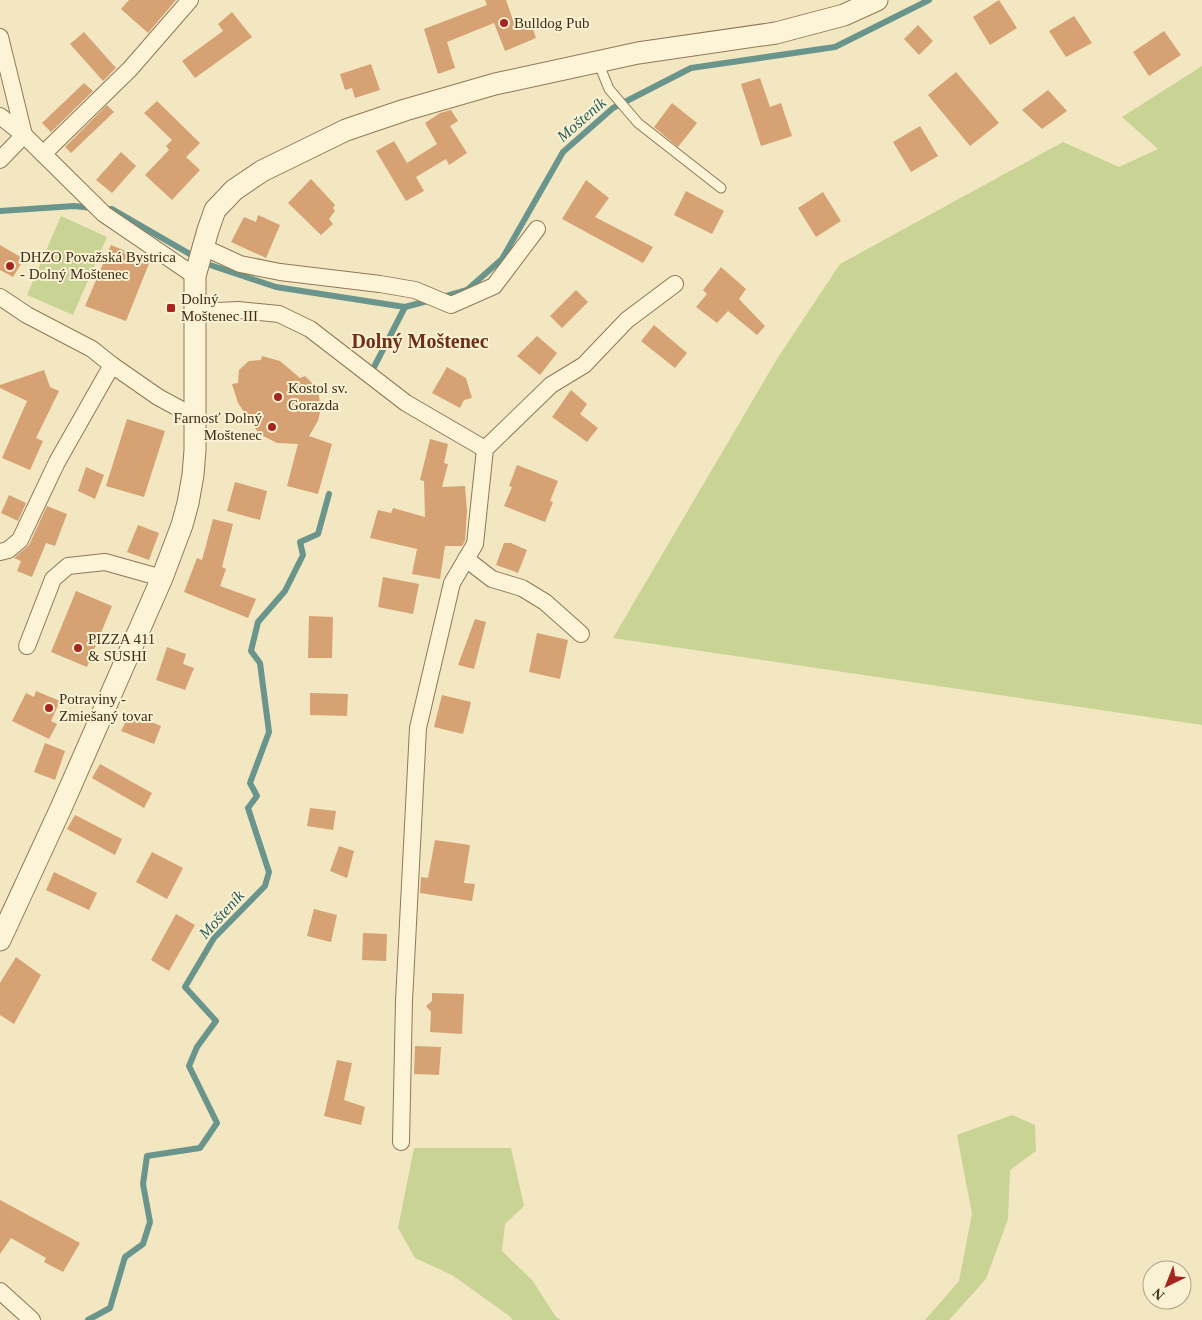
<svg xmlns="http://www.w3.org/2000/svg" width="1202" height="1320" font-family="'Times New Roman',serif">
<rect width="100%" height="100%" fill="#f3e7c2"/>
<g fill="#c8d394">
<path d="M 1202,66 L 1202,725 L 613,638 L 777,359 L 840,264 L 1063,142 L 1119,167 L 1158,149 L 1122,117 Z"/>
<path d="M 61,216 L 107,237 L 73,315 L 27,295 Z"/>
<path d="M 1012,1115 L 1035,1125 L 1036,1151 L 1010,1170 L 1008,1219 L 986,1279 L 949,1320 L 925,1320 L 959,1281 L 972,1214 L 957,1135 Z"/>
<path d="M 414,1148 L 511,1148 L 524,1206 L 505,1224 L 502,1251 L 532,1280 L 556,1317 L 561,1320 L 513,1320 L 508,1315 L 452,1275 L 415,1258 L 398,1228 Z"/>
</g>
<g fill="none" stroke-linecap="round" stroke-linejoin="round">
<g stroke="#6a958d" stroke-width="6">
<path d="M 103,209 L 112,209 L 207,264 L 276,287 L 405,307"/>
<path d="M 0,211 L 74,206 L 93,208"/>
<path d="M 443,297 L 467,290 L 502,259 L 563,152 L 613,108 L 691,68 L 835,47 L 929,0"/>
<path d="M 373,369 L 405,307 L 431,300"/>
<path d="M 88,1320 L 110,1308 L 125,1257 L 143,1244 L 150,1222 L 143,1184 L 147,1156 L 200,1148 L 217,1123 L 189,1066 L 197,1047 L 216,1021 L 185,987 L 214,938 L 265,886 L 269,872 L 248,808 L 257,796 L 250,783 L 269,732 L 260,663 L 251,651 L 258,622 L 285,591 L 303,555 L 300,542 L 318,534 L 329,494"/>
</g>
</g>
<g fill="#d6a273">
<path d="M 129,0 L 176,0 L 148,33 L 121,9 Z"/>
<path d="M 485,0 L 506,0 L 515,26 L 530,20 L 536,38 L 505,51 L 494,23 L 447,42 L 455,68 L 438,74 L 424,29 L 487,5 Z"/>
<path d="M 999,0 L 1017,28 L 990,45 L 973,17 Z"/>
<path d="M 232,12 L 252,37 L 195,78 L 182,61 L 223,31 L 218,24 Z"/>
<path d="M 1074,16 L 1092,43 L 1066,57 L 1049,31 Z"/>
<path d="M 918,25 L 933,41 L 919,55 L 904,39 Z"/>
<path d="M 1164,31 L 1181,55 L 1149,76 L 1133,52 Z"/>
<path d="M 84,32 L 116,68 L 103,81 L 70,44 Z"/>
<path d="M 371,64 L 380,90 L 355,98 L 352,88 L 345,90 L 340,74 Z"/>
<path d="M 956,72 L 999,123 L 970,146 L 928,95 Z"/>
<path d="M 760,78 L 770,107 L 781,103 L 792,136 L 761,146 L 741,84 Z"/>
<path d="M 84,83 L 93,91 L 51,132 L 42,123 Z"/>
<path d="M 1048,90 L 1067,111 L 1042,129 L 1022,110 Z"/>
<path d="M 157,101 L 200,143 L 186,157 L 200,170 L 172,200 L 145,175 L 169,150 L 166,146 L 172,140 L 144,113 Z"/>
<path d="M 672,103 L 697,123 L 678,147 L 654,127 Z"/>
<path d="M 107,105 L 114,112 L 71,153 L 65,147 Z"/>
<path d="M 451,110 L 458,121 L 450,126 L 467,153 L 449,165 L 446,159 L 416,177 L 424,191 L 406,201 L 376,151 L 394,141 L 407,163 L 437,144 L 425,123 L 440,113 Z"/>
<path d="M 920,126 L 938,156 L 911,172 L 893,142 Z"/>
<path d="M 121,152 L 136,166 L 112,193 L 96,180 Z"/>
<path d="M 311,179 L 335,205 L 333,208 L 335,211 L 329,219 L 333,224 L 321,235 L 288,203 Z"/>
<path d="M 586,180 L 609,198 L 595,217 L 653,247 L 643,263 L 562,219 Z"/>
<path d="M 686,191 L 724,211 L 712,234 L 674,215 Z"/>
<path d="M 823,192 L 841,221 L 816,237 L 798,208 Z"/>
<path d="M 258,215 L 280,225 L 266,258 L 231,242 L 244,217 L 256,222 Z"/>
<path d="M 0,245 L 24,259 L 13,277 L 0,270 Z"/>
<path d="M 111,245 L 150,261 L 126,321 L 85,306 Z"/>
<path d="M 721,267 L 746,289 L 739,299 L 765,326 L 757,335 L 728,311 L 717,323 L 696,307 L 707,294 L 703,290 Z"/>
<path d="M 576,290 L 588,302 L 562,328 L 550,316 Z"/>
<path d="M 654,325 L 687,353 L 675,368 L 641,341 Z"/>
<path d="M 537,336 L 557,353 L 540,375 L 517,356 Z"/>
<path d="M 262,356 L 280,361 L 300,378 L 305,376 L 314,385 L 317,386 L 321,408 L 318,421 L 309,436 L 332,444 L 318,494 L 287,486 L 298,444 L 277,443 L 259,434 L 238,403 L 232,384 L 238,383 L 239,370 L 249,361 L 261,360 Z"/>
<path d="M 447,367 L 466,378 L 472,398 L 464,400 L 460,408 L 432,393 Z"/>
<path d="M 44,370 L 50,387 L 59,391 L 36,438 L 43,441 L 30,470 L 2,458 L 27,401 L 0,388 L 0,385 Z"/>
<path d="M 571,390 L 587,404 L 580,414 L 598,428 L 587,442 L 552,417 Z"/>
<path d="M 127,419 L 165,431 L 144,497 L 106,486 Z"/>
<path d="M 430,439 L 448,444 L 444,463 L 448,464 L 442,487 L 465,486 L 467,511 L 465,541 L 462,546 L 445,546 L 440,579 L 412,574 L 417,549 L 370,538 L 378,510 L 391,513 L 393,508 L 425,517 L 424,481 L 420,480 Z"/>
<path d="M 517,465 L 558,481 L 550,501 L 553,502 L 545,522 L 504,506 L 512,487 L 509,486 Z"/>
<path d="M 86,467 L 104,475 L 95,499 L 78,491 Z"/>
<path d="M 235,482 L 267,491 L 260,520 L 227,511 Z"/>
<path d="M 9,495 L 26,503 L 18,521 L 1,513 Z"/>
<path d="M 47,506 L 67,514 L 55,546 L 46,543 L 32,577 L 17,571 L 21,561 L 14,558 L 29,545 Z"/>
<path d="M 213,519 L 233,524 L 222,567 L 226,569 L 220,586 L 256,599 L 248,618 L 184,592 L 197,558 L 202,560 Z"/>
<path d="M 138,525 L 159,533 L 149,560 L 127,552 Z"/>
<path d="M 504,543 L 511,543 L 527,550 L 518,573 L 496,565 Z"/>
<path d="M 383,577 L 419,584 L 413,614 L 378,607 Z"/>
<path d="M 76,591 L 112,606 L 87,667 L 51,652 Z"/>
<path d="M 309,616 L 333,617 L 332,658 L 308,658 Z"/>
<path d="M 475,619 L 486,622 L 474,669 L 458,665 Z"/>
<path d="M 537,633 L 568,640 L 560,679 L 529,672 Z"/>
<path d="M 167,647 L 186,654 L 183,664 L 194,668 L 185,690 L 156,680 Z"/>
<path d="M 36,691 L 60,701 L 51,721 L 57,724 L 49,739 L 12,721 L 26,693 L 34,697 Z"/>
<path d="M 310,693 L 348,694 L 347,716 L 310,715 Z"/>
<path d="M 442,695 L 471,702 L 463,734 L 434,727 Z"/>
<path d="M 130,713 L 161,726 L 154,744 L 121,731 Z"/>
<path d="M 45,743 L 65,751 L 55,780 L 34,772 Z"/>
<path d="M 100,764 L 152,793 L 144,808 L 92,778 Z"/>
<path d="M 310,808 L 336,811 L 333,830 L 307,826 Z"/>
<path d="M 75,815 L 122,839 L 115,855 L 67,829 Z"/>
<path d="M 435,840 L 470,845 L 464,883 L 475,884 L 472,901 L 420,893 L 421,877 L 428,878 Z"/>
<path d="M 339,846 L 354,851 L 347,878 L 330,871 Z"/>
<path d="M 152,852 L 183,868 L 167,899 L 136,882 Z"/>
<path d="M 54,872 L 97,893 L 89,910 L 46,890 Z"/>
<path d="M 314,909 L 337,915 L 331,942 L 307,936 Z"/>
<path d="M 176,914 L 195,925 L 169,971 L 151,960 Z"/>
<path d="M 363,933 L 387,934 L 386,961 L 362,960 Z"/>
<path d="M 16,957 L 41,975 L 14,1024 L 0,1015 L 0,983 Z"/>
<path d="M 432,993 L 464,994 L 462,1034 L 430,1032 L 431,1012 L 426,1006 L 432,1001 Z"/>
<path d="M 415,1046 L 441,1047 L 439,1075 L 414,1074 Z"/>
<path d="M 337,1060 L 352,1063 L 344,1100 L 365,1107 L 361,1125 L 324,1116 Z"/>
<path d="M 0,1200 L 80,1243 L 63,1272 L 44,1262 L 46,1258 L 11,1238 L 0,1254 Z"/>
</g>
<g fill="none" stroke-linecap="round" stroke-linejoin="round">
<defs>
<path id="service" d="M 598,62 L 609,89 L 638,123 L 721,188"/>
<g id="minor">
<path d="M 0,37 L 24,135 L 0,160"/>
<path d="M 0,116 L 24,135 L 104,214 L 195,276"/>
<path d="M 43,154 L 130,69 L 190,0"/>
<path d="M 203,247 L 240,264 L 280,272 L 380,284 L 415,290 L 451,305 L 494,286 L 537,229"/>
<path d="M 0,297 L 27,315 L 92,349 L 112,365"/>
<path d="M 195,312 L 238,310 L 279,314 L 310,329 L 406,403 L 485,449"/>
<path d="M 0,552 L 8,550 L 20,540 L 57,462 L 112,365 L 158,397 L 195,417"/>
<path d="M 466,559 L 492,579 L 522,588 L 545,602 L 581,634"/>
<path d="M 27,646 L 53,579 L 68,566 L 105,562 L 162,578"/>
<path d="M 401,1142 L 404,1001 L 418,728 L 452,583 L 475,544 L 485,449 L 551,385 L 584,365 L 627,320 L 675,284"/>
<path d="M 0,1291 L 32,1320"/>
</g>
<path id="tertiary" d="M 0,940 L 61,808 L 162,578 L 182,525 L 188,503 L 193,475 L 195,450 L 195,276 L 208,230 L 215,210 L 234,190 L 262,171 L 346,130 L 405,110 L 495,84 L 638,53 L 776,33 L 844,15 L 877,0"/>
</defs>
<use href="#service" stroke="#8f7856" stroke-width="11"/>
<use href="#minor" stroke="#8f7856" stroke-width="18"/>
<use href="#tertiary" stroke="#8f7856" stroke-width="23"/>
<use href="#service" stroke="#fdf3d6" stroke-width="9"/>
<use href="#minor" stroke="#fdf3d6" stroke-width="16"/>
<use href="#tertiary" stroke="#fdf3d6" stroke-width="21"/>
</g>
<g fill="#a6261f" stroke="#f9f1d2" stroke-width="2">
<circle cx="504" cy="23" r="5"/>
<circle cx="10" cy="266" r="5"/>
<rect x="166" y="303" width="10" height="10" rx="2.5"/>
<circle cx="278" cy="397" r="5"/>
<circle cx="272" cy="427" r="5"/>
<circle cx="78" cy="648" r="5"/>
<circle cx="49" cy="708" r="5"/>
</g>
<g text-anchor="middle" stroke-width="4" stroke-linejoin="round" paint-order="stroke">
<g font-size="15" fill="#3d2e1c" stroke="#f9f1d2" text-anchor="start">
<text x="514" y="28">Bulldog Pub</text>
<text x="20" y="262">DHZO Považská Bystrica<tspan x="20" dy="17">- Dolný Moštenec</tspan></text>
<text x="181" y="304">Dolný<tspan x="181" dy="17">Moštenec III</tspan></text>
<text x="288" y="393">Kostol sv.<tspan x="288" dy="17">Gorazda</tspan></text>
<text x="262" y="423" text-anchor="end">Farnosť Dolný<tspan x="262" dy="17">Moštenec</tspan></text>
<text x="88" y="644">PIZZA 411<tspan x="88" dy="17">&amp; SUSHI</tspan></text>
<text x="59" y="704">Potraviny -<tspan x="59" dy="17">Zmiešaný tovar</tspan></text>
</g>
<g font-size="16" font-style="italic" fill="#2a5f5f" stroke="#f9f1d2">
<text transform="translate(581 119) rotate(-41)" y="6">Mošteník</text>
<text transform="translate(221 914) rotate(-48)" y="6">Mošteník</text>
</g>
<g font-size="20" font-weight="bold" fill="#6f2e17" stroke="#f9f1d2">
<text x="420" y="348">Dolný Moštenec</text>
</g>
</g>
<g transform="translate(1167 1285) rotate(223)"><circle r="24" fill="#f9f1d2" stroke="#aea389"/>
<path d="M0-4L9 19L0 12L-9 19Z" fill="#a6261f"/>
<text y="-8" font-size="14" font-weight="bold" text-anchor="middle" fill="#3d2e1c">N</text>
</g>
</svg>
